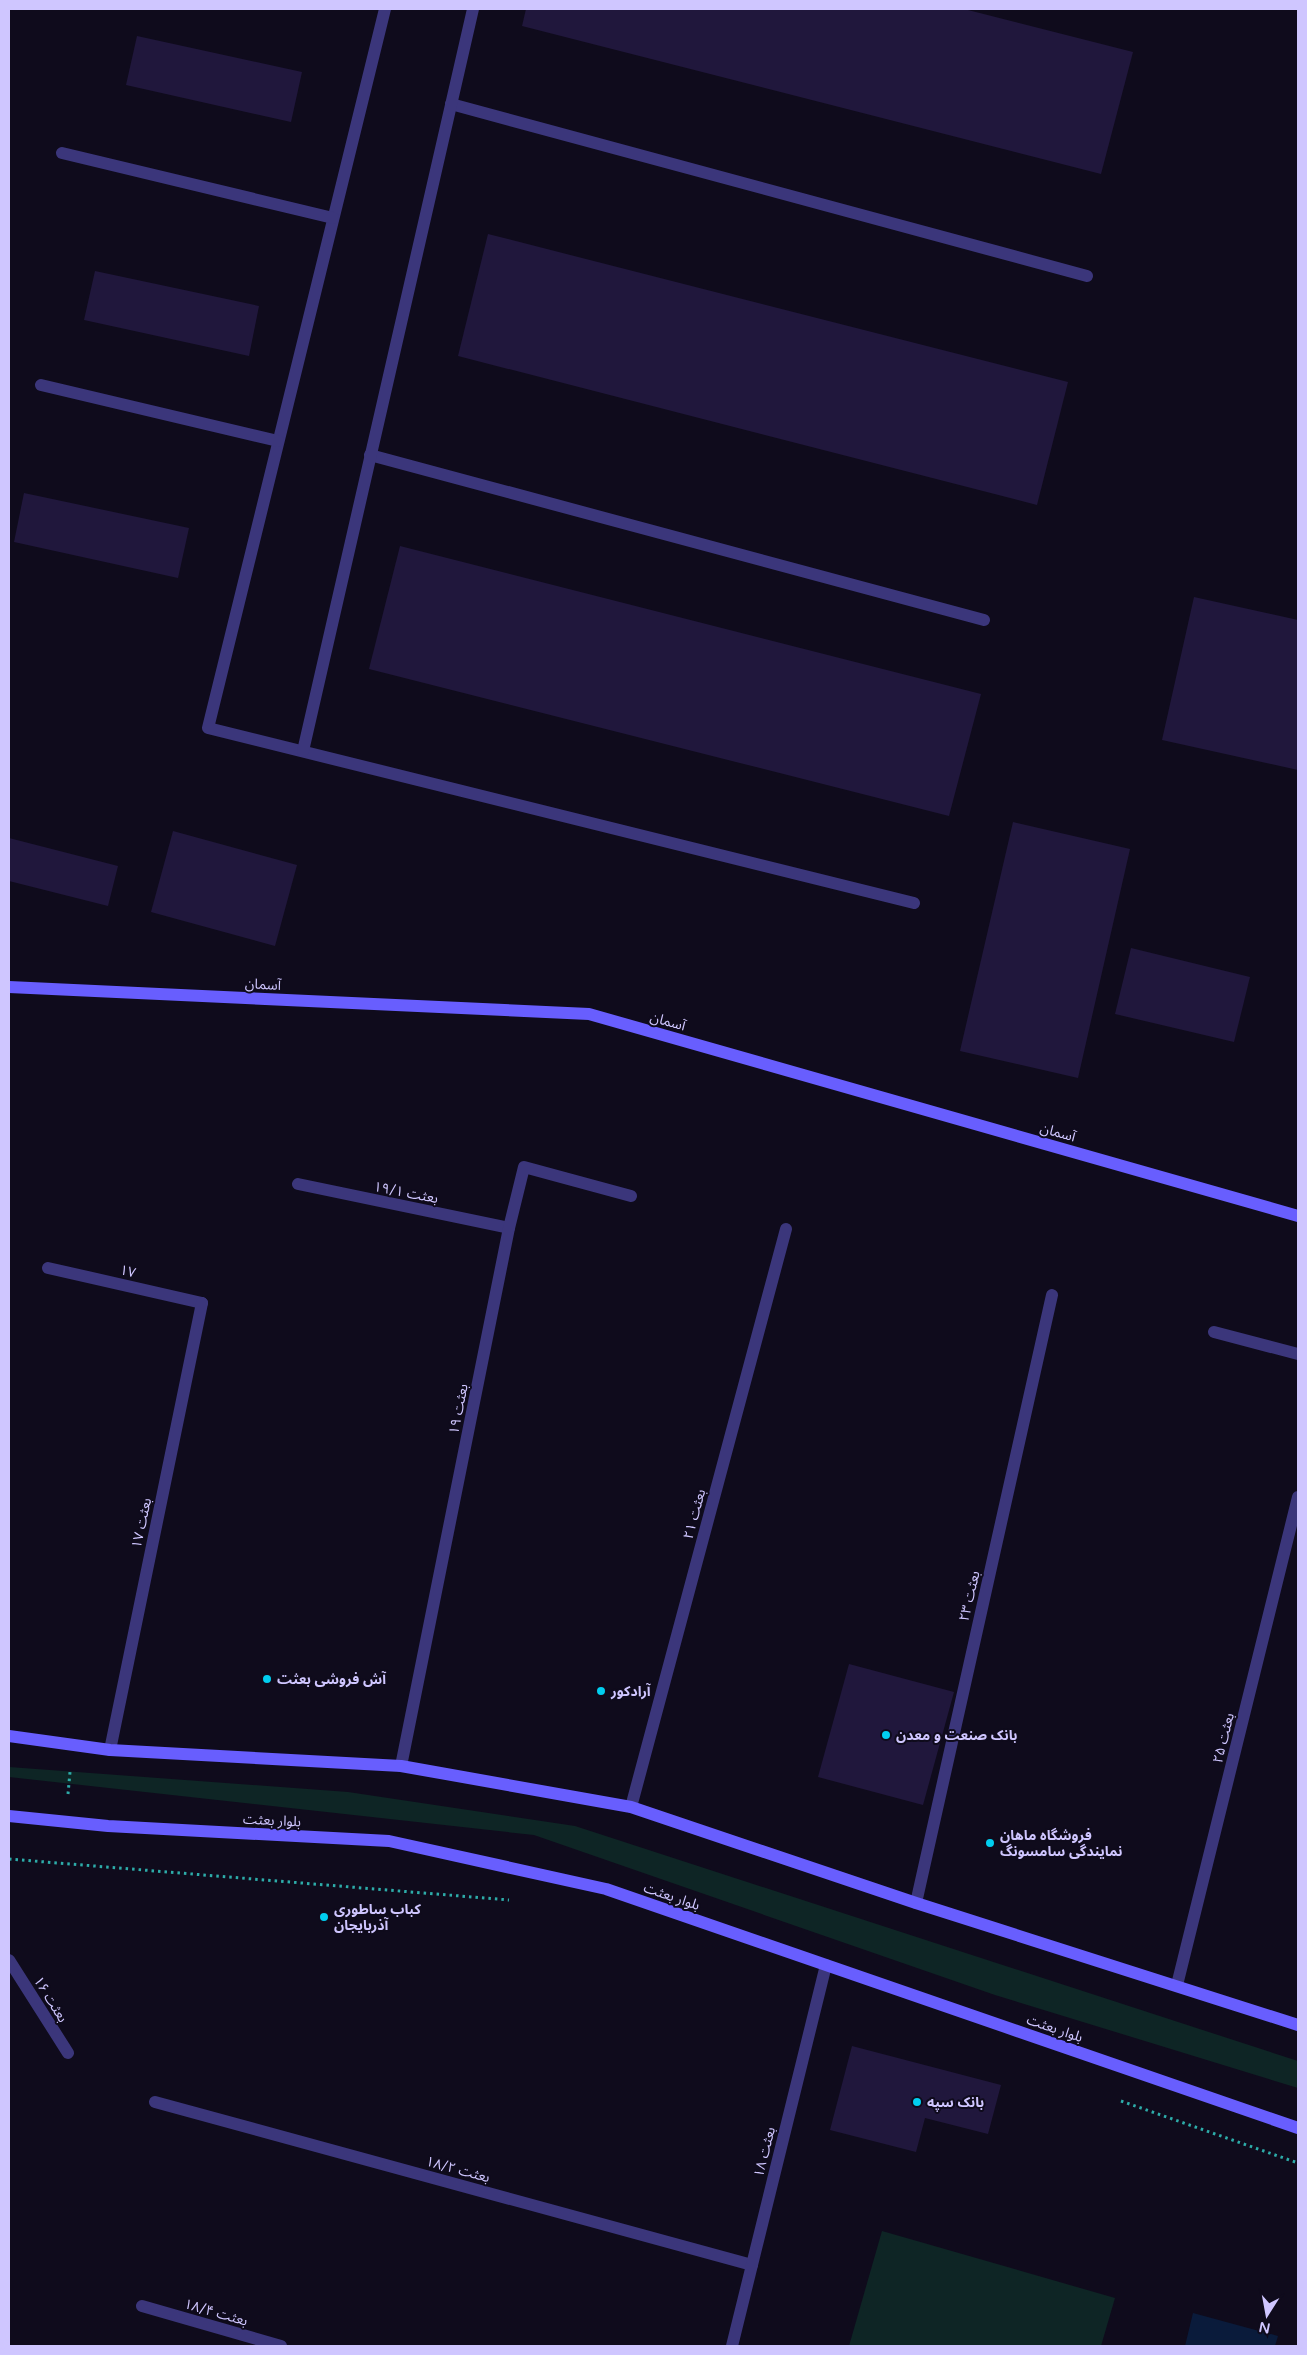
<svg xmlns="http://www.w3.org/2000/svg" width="1307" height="2355" font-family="'Varela Round','Noto Sans Arabic',sans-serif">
<rect width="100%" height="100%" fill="#0f0b1c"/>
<g fill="#0e2525">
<path d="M 9,1767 L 348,1792 L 575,1826 L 1298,2061 L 1298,2088 L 995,1995 L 534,1835 L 9,1777 Z"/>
<path d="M 882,2231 L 1115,2298 L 1101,2346 L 849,2346 Z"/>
</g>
<path fill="#0a1b3b" d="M 1193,2313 L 1278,2336 L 1275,2346 L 1185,2346 Z"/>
<g fill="#20173c">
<path d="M 526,9 L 964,9 L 1133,52 L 1101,174 L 522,26 Z"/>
<path d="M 137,36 L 302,72 L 291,122 L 126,85 Z"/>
<path d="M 488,234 L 1068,382 L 1037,505 L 458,356 Z"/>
<path d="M 95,271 L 259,306 L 249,356 L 84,320 Z"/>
<path d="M 24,493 L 189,528 L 178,578 L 14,542 Z"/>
<path d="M 400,546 L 981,694 L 949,816 L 369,669 Z"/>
<path d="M 1194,597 L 1298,620 L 1298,770 L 1162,740 Z"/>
<path d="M 1013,822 L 1130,849 L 1078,1078 L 960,1051 Z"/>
<path d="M 173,831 L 297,865 L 275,946 L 151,912 Z"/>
<path d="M 9,838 L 118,866 L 108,906 L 9,881 Z"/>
<path d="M 1131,948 L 1250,977 L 1234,1042 L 1115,1014 Z"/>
<path d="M 849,1664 L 954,1692 L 923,1805 L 818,1777 Z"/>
<path d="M 852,2046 L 1001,2085 L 988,2134 L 925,2118 L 916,2152 L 830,2130 Z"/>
</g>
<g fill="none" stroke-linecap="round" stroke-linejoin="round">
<g stroke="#2daca9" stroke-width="3" stroke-dasharray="2.5 4" stroke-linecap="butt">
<path d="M 68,1794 L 70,1772"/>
<path d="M 9,1859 L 509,1900"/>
<path d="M 1121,2101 L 1298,2163"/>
</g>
<g stroke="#3b367b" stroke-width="12">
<path d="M 385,9 L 208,728 L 914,903"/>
<path d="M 451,104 L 1087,276"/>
<path d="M 62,153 L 333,218"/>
<path d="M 41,385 L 278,441"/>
<path d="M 370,455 L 984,620"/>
<path d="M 303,751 L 473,9"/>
<path d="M 48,1268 L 202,1303"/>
</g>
<g stroke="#3b367b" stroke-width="12">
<path d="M 298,1184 L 509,1228"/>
<path d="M 1214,1332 L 1298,1354"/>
<path d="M 110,1750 L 202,1303"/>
<path d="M 401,1766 L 509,1228 L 524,1167 L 631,1196"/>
<path d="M 631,1807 L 786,1229"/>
<path d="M 916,1903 L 1052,1295"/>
<path d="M 9,1960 L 68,2053"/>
<path d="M 1177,1985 L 1298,1497"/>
<path d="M 155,2102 L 752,2265"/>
<path d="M 142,2306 L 281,2346"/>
<path d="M 732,2346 L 826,1965"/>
</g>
<g stroke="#685efe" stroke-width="12">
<path d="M 9,987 L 589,1014 L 1298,1216"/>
<path d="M 9,1736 L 110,1750 L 401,1766 L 631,1807 L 916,1903 L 1298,2025"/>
<path d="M 9,1816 L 108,1826 L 389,1841 L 606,1889 L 1298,2128"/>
</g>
</g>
<g fill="#01ceef" stroke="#0f0b1c" stroke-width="2">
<circle cx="267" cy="1679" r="5"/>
<circle cx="601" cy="1691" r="5"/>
<circle cx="886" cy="1735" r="5"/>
<circle cx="990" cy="1843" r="5"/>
<circle cx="324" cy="1917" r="5"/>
<circle cx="917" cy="2102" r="5"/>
</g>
<g text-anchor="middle" stroke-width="4" stroke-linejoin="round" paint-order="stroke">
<g font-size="14" fill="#cfc6ff" stroke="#0f0b1c">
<text transform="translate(263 984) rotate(3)" y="5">آسمان</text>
<text transform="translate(668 1021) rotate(16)" y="5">آسمان</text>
<text transform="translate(1058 1132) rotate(16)" y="5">آسمان</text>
<text transform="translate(406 1192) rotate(11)" y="5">۱۹/۱ بعثت</text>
<text transform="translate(128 1271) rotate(13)" y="5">۱۷</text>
<text transform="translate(458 1409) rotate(-79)" y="5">بعثت ۱۹</text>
<text transform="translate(694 1514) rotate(-75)" y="5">۲۱ بعثت</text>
<text transform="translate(141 1523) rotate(-78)" y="5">بعثت ۱۷</text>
<text transform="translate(969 1596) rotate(-77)" y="5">۲۳ بعثت</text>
<text transform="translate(1223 1738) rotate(-76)" y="5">۲۵ بعثت</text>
<text transform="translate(272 1820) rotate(3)" y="5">بلوار بعثت</text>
<text transform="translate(672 1896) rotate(19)" y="5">بلوار بعثت</text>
<text transform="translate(51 1999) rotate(58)" y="5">بعثت ۱۶</text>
<text transform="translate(1055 2028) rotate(19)" y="5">بلوار بعثت</text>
<text transform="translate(764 2152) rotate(-76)" y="5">بعثت ۱۸</text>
<text transform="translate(458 2169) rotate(15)" y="5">۱۸/۲ بعثت</text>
<text transform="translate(216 2312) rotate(16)" y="5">۱۸/۴ بعثت</text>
</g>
<g font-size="14" font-weight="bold" fill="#cfc6ff" stroke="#0f0b1c" text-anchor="start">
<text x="277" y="1684">آش فروشی بعثت</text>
<text x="611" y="1696">آرادکور</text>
<text x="896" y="1740">بانک صنعت و معدن</text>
<text x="1000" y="1840">فروشگاه ماهان<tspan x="1000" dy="16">نمایندگی سامسونگ</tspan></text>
<text x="334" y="1914">کباب ساطوری<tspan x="334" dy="16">آذربایجان</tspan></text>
<text x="927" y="2107">بانک سپه</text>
</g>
</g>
<rect width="1307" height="2355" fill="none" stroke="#cfc6ff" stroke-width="20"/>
<g transform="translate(1267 2315) rotate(191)" stroke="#0f0b1c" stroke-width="4" paint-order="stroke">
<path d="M0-4L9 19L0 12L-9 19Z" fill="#cfc6ff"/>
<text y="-8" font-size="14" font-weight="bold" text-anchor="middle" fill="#cfc6ff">N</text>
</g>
</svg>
